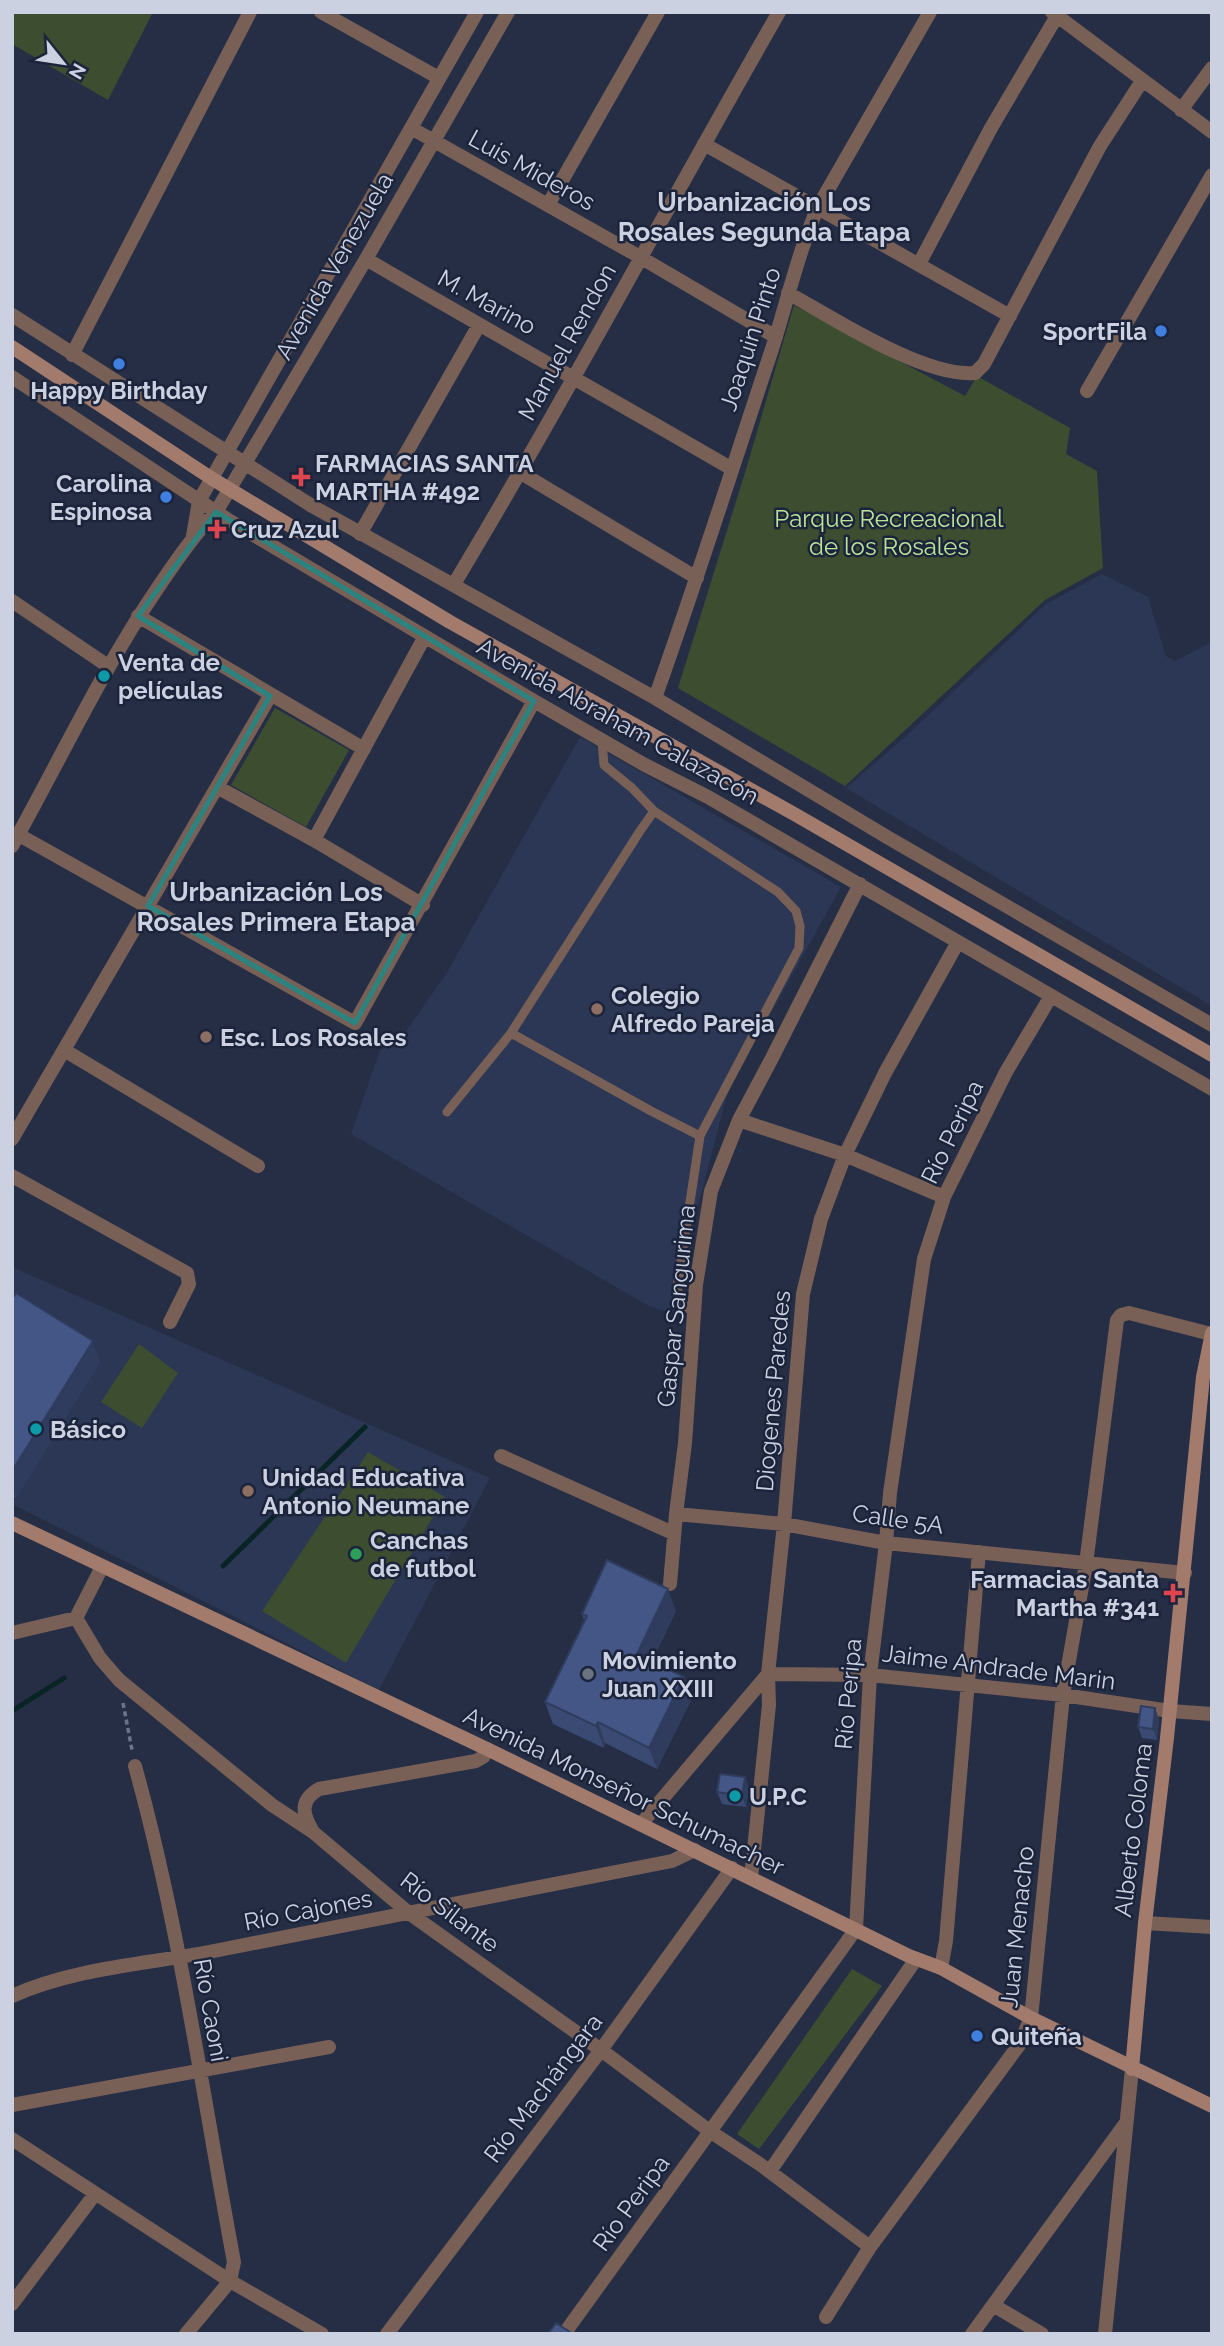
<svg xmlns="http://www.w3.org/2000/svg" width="1224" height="2346" viewBox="0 0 1224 2346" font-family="Raleway,sans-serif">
	<rect width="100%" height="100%" fill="#252e45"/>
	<path fill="#2b3754" d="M1102,574L1148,597L1166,656L1175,661L1212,642V1006L846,788L904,738L1046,604Z
		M580,737L841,887L728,1091L690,1237L679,1316L649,1306L351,1134L380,1050L397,1044L446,974Z
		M12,1267L490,1478L379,1690L12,1504Z"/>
	<path fill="#3d4d2f" d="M12,12H153L108,100L12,44Z
		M794,305L965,396L977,376L1070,428L1066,454L1097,471L1103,568L1045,600L845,786L678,688L747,466Z
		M275,708L349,750L306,827L231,785Z
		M139,1344L178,1373L142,1428L101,1402Z
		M368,1452L445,1497L346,1663L262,1611Z
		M852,1969L882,1986L759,2149L737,2134Z"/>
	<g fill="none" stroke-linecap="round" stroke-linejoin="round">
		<path stroke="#092424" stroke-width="5" d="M223,1566L365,1427
			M12,1711L64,1678"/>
		<path stroke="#6c7488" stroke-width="3.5" stroke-dasharray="5 3.5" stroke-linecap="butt" d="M123,1703L132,1750"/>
		<path stroke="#796057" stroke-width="9" d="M511,1033L651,1111L700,1136L799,948L800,926L796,911L778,892L654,811
			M447,1112L511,1033L640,831L654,811L632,788L604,765L602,741
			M694,1313L682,1303L677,1288L700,1136"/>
		<path stroke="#796057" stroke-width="14" d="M321,12L439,78
			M1052,12L1212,132
			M1181,110L1212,68
			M411,128L633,253L776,337
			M704,144L1010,316
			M548,205L658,12
			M366,259C487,330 610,398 732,469
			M919,264L991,128L1057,16
			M788,293C833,318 925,378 975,373L984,364L1100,146L1142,81
			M12,315L312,506L655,698L887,837L1212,1025
			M72,355L250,12
			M12,377L230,521L534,701L645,765L708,797L1212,1089
			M1087,391L1212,175
			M521,473L697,578
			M360,534L479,325
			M193,536L199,501L477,12
			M454,584C567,396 670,202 779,12
			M12,601L108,666
			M138,616L364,749
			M655,698C696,583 733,466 772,349C787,302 798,253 818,207L930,12
			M217,787L314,840L423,905
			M19,835L355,1023L534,701
			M314,840L424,638
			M12,846C60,760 102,670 157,589C176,561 193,536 216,512L366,259L508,12
			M64,1050L258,1166
			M739,1120L845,1155L944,1197
			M12,1139L270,696
			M12,1176L187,1273L189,1284L170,1322
			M501,1456L673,1533
			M676,1514L685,1443L696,1285L711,1191L739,1120L771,1060L860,884
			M102,1567L76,1618L100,1658L119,1680L272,1805L313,1832L409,1913L601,2050L711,2132L761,2165L870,2247
			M670,1584L676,1514L784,1524L886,1543L1185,1573
			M12,1633L76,1618
			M135,1766C180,1928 203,2097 234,2262L230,2281L186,2334
			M641,1824L768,1674L870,1675L1063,1695L1170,1711L1212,1714
			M312,1830C302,1813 300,1800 319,1789L476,1761L483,1757L487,1749
			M751,1878L769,1705L768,1674L784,1524L803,1294L821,1219L845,1155L885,1073L958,942
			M1145,1923L1212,1927
			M941,1968L946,1941L979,1552
			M12,1996C76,1967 151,1964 219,1950C370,1921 521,1891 672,1861L695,1850
			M12,2105L329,2047
			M12,2139L230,2281L322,2334
			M770,2171L916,1959
			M12,2304L95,2194
			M993,2305L1042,2334
			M826,2317L870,2247L1019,2045L1031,2018L1063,1695L1086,1564L1117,1320L1121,1315L1129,1313L1211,1334
			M387,2334L601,2050L732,1868
			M564,2334L856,1929L870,1675L886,1543L890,1493L924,1259L944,1197L1006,1072L1051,996
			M972,2334L1125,2124
			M1105,2334L1132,2069"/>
		<path stroke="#a37b6d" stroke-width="14" d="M12,347L211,478L450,622L796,815L1212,1055
			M12,1523L487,1749L909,1956L941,1968L1031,2018L1212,2106
			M1132,2069L1145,1923L1167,1738L1203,1377L1212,1333"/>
	</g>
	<path fill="#3a4a72" d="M12,1299L100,1362L16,1498L12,1496Z
		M676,1611L652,1661L684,1677L692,1698L657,1769L605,1743L604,1748L553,1724L545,1702L584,1620L582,1614Z
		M1159,1719L1157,1740L1142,1738L1138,1727Z
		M745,1777L749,1788L746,1807L722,1804L717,1792Z"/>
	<path fill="#2f3c5d" d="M93,1341L100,1362L16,1498L12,1488V1471Z
		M668,1589L676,1611L645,1675L637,1654Z
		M684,1677L692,1698L657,1769L649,1748Z
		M1155,1708L1159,1719L1157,1740L1153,1729Z
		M598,1722L605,1743L604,1748L596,1726Z
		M745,1777L749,1788L746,1807L742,1796Z"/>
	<path fill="#435685" stroke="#2f3c5d" stroke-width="2" d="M16,1293L93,1341L12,1471V1299Z
		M607,1560L668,1589L637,1654L684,1677L649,1748L598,1722L596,1726L545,1702L587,1616L582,1614Z
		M1141,1706L1155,1708L1153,1729L1138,1727Z
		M720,1774L745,1777L742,1796L717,1792Z
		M556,2323L573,2334H548Z"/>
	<path fill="none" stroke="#2b847f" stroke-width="5" stroke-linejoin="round" d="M216,512L534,701L355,1023L148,906L270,696L138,616Z"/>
	<g fill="#3f7fe0" stroke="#1b243b" stroke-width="2.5">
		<circle cx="1161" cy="331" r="7"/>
		<circle cx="119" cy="364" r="7"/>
		<circle cx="166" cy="497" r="7"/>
		<circle cx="977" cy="2036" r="7"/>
	</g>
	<g fill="#e0444e" stroke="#1b243b" stroke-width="2.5">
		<path d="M297.5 466.5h7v7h7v7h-7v7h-7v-7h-7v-7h7z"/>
		<path d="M213.5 518.5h7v7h7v7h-7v7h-7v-7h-7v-7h7z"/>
		<path d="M1169.5 1582.5h7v7h7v7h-7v7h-7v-7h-7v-7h7z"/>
	</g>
	<g fill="#0f9aa8" stroke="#1b243b" stroke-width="2.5">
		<circle cx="104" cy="676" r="7"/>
		<circle cx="36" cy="1429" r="7"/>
		<circle cx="735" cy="1796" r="7"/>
	</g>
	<g fill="#8d6e63" stroke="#1b243b" stroke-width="2.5">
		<circle cx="597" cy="1009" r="7"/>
		<circle cx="206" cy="1037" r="7"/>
		<circle cx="248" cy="1491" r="7"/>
	</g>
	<circle fill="#2e9e5b" stroke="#1b243b" stroke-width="2.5" cx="356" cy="1554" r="7"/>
	<circle fill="#6b7280" stroke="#1b243b" stroke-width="2.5" cx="588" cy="1674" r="7"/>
	<g text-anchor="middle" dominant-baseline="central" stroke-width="5" stroke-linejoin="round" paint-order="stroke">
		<g font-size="24" fill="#cbd1e1" stroke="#1b243b">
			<text transform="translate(532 170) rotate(29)">Luis Mideros</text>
			<text transform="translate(334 266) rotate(-60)">Avenida Venezuela</text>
			<text transform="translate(487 302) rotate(29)">M. Marino</text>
			<text transform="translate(750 339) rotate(-72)">Joaquin Pinto</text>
			<text transform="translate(567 342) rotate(-61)">Manuel Rendon</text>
			<text transform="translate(618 721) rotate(29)">Avenida Abraham Calazacón</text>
			<text transform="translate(952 1132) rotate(-64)">Río Peripa</text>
			<text transform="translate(676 1306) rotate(-84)">Gaspar Sangurima</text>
			<text transform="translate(773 1391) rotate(-85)">Diogenes Paredes</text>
			<text transform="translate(898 1519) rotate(8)">Calle 5A</text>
			<text transform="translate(999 1667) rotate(7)">Jaime Andrade Marin</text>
			<text transform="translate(848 1694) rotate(-85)">Río Peripa</text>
			<text transform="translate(624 1791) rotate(26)">Avenida Monseñor Schumacher</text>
			<text transform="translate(1133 1830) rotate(-83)">Alberto Coloma</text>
			<text transform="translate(308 1910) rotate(-11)">Río Cajones</text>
			<text transform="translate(450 1912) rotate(37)">Río Silante</text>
			<text transform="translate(1017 1927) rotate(-84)">Juan Menacho</text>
			<text transform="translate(211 2010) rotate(80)">Río Caoni</text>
			<text transform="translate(543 2088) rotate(-53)">Río Machángara</text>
			<text transform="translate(631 2203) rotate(-54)">Río Peripa</text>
		</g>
		<g font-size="24" font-weight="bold" fill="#cbd1e1" stroke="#1b243b" text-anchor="start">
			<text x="1147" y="331" text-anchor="end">SportFila</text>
			<text x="119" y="390" text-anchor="middle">Happy Birthday</text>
			<text x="315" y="463">FARMACIAS SANTA<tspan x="315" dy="28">MARTHA #492</tspan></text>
			<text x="152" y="483" text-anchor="end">Carolina<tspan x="152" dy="28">Espinosa</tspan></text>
			<text x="231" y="529">Cruz Azul</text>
			<text x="118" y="662">Venta de<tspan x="118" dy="28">películas</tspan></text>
			<text x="611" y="995">Colegio<tspan x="611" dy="28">Alfredo Pareja</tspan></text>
			<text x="220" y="1037">Esc. Los Rosales</text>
			<text x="50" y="1429">Básico</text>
			<text x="262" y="1477">Unidad Educativa<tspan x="262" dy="28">Antonio Neumane</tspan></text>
			<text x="370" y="1540">Canchas<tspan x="370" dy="28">de futbol</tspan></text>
			<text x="1159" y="1579" text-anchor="end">Farmacias Santa<tspan x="1159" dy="28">Martha #341</tspan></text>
			<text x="602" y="1660">Movimiento<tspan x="602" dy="28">Juan XXIII</tspan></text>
			<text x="749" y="1796">U.P.C</text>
			<text x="991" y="2036">Quiteña</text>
		</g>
		<g font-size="24" fill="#bbe496" stroke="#1b243b">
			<text x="889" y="518">Parque Recreacional<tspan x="889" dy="28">de los Rosales</tspan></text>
		</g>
		<g font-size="26" font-weight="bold" fill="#cbd1e1" stroke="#1b243b">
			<text x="764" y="202">Urbanización Los<tspan x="764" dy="30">Rosales Segunda Etapa</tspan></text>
			<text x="276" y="892">Urbanización Los<tspan x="276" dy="30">Rosales Primera Etapa</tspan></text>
		</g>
	</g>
	<rect width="1224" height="2346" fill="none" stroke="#cbd1e1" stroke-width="28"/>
	<g transform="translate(63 63) rotate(120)" stroke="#1b243b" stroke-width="5" paint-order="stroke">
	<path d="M0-5L12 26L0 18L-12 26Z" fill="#cbd1e1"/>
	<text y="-10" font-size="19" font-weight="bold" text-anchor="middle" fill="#cbd1e1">N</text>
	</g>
</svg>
